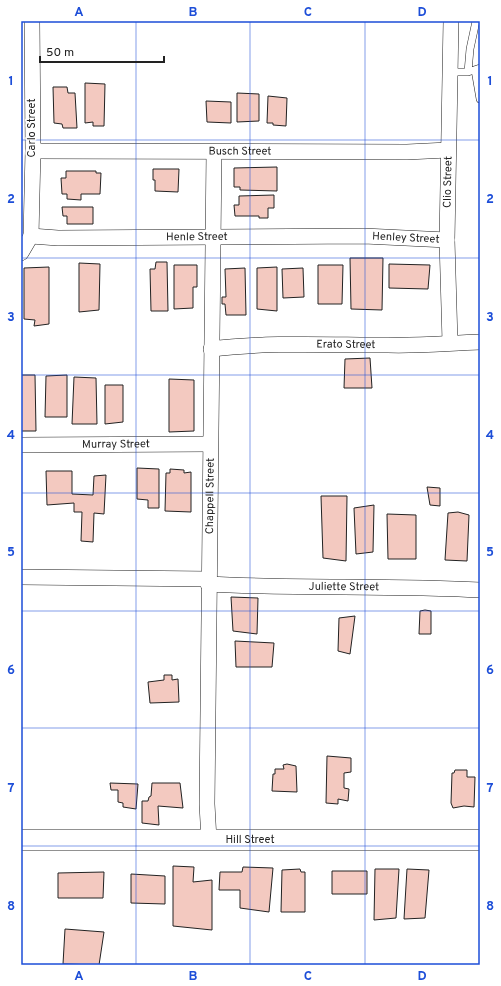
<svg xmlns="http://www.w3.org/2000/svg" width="501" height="986" viewBox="0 0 501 986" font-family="Overpass,sans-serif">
	<rect width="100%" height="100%" fill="#fff"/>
	<path fill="#f3c9c0" stroke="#222" d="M85,83L105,84L104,126H93V122L85,123Z
		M53,87H67L68,93H75L77,128H63L62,124L54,123Z
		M237,93L259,94V121L237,122Z
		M268,96L287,98L286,126L273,125V123H267Z
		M206,101L231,102V123L207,122Z
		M277,167V191L240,190V187H234V168Z
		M153,169H179L178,192L155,191V180H153Z
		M66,171H96V173H101L100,194H81V200L67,199V194H62L61,178H66Z
		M274,195V208H268V218H259V216H235L234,205H239V196Z
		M62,207H93V224H67V216H63Z
		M350,258H383L382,310L351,309Z
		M156,262H167L168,311H151L150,269H155Z
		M79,263L100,264L99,310L79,312Z
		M389,264L430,265L428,289L389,288Z
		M174,265H197V287H193V308L174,309Z
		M318,265H343L342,304H318Z
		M49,267V324L34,326L35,320L24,319V268Z
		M277,267V311L257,309V268Z
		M245,268L246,315H226L225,304H222V297H226L225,269Z
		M303,268L304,297L283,298L282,269Z
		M370,358L372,388H344L345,359Z
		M21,375H35L36,431H21Z
		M67,375V417H45L46,376Z
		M74,377L96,378L97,424H72Z
		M169,379L194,380V431L169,432Z
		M105,385H123V422L105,424Z
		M137,468L159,469V508H148V500L137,499Z
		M170,469L184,470V473L191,472V512L165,511L166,473H170Z
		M46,471H72V494L93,495L94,476L106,475L104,514L94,513L93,542L81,541L82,512H74V503L47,505Z
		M427,487L440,488V506L430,505Z
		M321,496H347L346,561L323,558Z
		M374,505L373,552L356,554L354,508Z
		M458,512L469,515L467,561L445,560L448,513Z
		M387,514L416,515V559H388Z
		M231,597L258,598L257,634L233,631Z
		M425,610L431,611V634H419L420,611Z
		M355,616L350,654L338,651L339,618Z
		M235,641L274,643L272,667H236Z
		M164,675H172V680L178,679L179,702L150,703L148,682L164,680Z
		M327,756L351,758V772L344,773V788L349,789L348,801L338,799V804L326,803Z
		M287,764L296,766L297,792L272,791L273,774H275V769H284L283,765Z
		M455,770H467V777H475L474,807L464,806L453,808L451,803L452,773H454Z
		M110,783L138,784L136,809L123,807V803L118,802V790H111Z
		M152,783H180L183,808L158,806L159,825L142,823V801H148L149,797L151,796Z
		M173,866L194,867L193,882L212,880V930L173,926Z
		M243,867L273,868L269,912L240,908V890H219L220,872H242Z
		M300,869L301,872H305V912H281L282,870Z
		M375,869H399L396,918L374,920Z
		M407,869L429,870L425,918L404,919Z
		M332,871H367V894H332Z
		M104,872L103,898H58V873Z
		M131,874L165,876V904L131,903Z
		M65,929L104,932L99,965L63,964Z"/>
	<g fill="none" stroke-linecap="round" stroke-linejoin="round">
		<defs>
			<path id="lane" d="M475,70L480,99
				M449,72H468L480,68
				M468,72L470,49L476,21"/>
			<g id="street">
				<path id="s1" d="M33,151L407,152L448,150"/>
				<path id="s2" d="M31,236L58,238L364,236L447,240"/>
				<path d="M21,253L31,236L33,151L32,21"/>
				<path id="s3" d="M450,342L447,240L451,21"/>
				<path id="s4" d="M211,349C269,342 329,345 388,345C419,346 449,343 480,342"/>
				<path id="s5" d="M21,445L210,444"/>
				<path d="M21,577L209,579"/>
				<path id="s6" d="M208,584C299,589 390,585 480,590"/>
				<path id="s7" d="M209,840L207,804L214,152"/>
			</g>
			<g id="secondary">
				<path id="s8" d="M21,840H480"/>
			</g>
		</defs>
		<use href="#lane" stroke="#222" stroke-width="8"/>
		<use href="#street" stroke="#222" stroke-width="16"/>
		<use href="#secondary" stroke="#222" stroke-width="22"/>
		<use href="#lane" stroke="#fff" stroke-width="7"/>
		<use href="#street" stroke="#fff" stroke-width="15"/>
		<use href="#secondary" stroke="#fff" stroke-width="21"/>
	</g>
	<path fill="none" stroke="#1d4ed8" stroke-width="1" stroke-opacity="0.55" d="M136,21V965M250,21V965M365,21V965M21,140H480M21,258H480M21,375H480M21,493H480M21,611H480M21,728H480M21,846H480"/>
	<g text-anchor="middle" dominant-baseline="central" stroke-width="3" stroke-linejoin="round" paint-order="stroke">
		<g font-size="11" fill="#222" stroke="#fff">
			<text transform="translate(32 128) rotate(-90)">Carlo Street</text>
			<text stroke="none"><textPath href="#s1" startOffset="207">Busch Street</textPath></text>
			<text stroke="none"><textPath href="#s3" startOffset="160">Clio Street</textPath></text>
			<text stroke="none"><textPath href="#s2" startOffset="166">Henle Street</textPath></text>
			<text stroke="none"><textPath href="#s2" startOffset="375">Henley Street</textPath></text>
			<text stroke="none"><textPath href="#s4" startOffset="135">Erato Street</textPath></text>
			<text stroke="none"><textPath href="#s5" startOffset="95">Murray Street</textPath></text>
			<text stroke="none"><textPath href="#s7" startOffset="344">Chappell Street</textPath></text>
			<text stroke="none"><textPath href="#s6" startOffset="136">Juliette Street</textPath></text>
			<text stroke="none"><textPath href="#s8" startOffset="229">Hill Street</textPath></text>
		</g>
	</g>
	<rect width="501" height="986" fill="none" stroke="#ffffff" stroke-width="44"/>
	<path d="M40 56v6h124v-6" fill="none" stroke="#222222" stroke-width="2"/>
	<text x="46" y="56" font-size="12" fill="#222222" stroke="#ffffff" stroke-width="3" paint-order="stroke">50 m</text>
	<rect x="22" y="22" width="457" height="942" fill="none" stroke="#1d4ed8" stroke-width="1.5"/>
	<g font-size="13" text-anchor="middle" font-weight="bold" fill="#1d4ed8">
		<text x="79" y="16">A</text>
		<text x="193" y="16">B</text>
		<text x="308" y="16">C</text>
		<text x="422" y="16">D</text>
		<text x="11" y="85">1</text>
		<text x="490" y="85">1</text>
		<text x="11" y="203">2</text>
		<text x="490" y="203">2</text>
		<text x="11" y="321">3</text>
		<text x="490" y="321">3</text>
		<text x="11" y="439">4</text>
		<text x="490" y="439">4</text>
		<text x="11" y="556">5</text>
		<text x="490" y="556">5</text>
		<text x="11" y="674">6</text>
		<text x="490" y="674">6</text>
		<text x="11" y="792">7</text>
		<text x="490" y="792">7</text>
		<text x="11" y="910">8</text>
		<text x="490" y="910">8</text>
		<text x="79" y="980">A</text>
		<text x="193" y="980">B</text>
		<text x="308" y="980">C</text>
		<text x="422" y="980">D</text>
	</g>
</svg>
